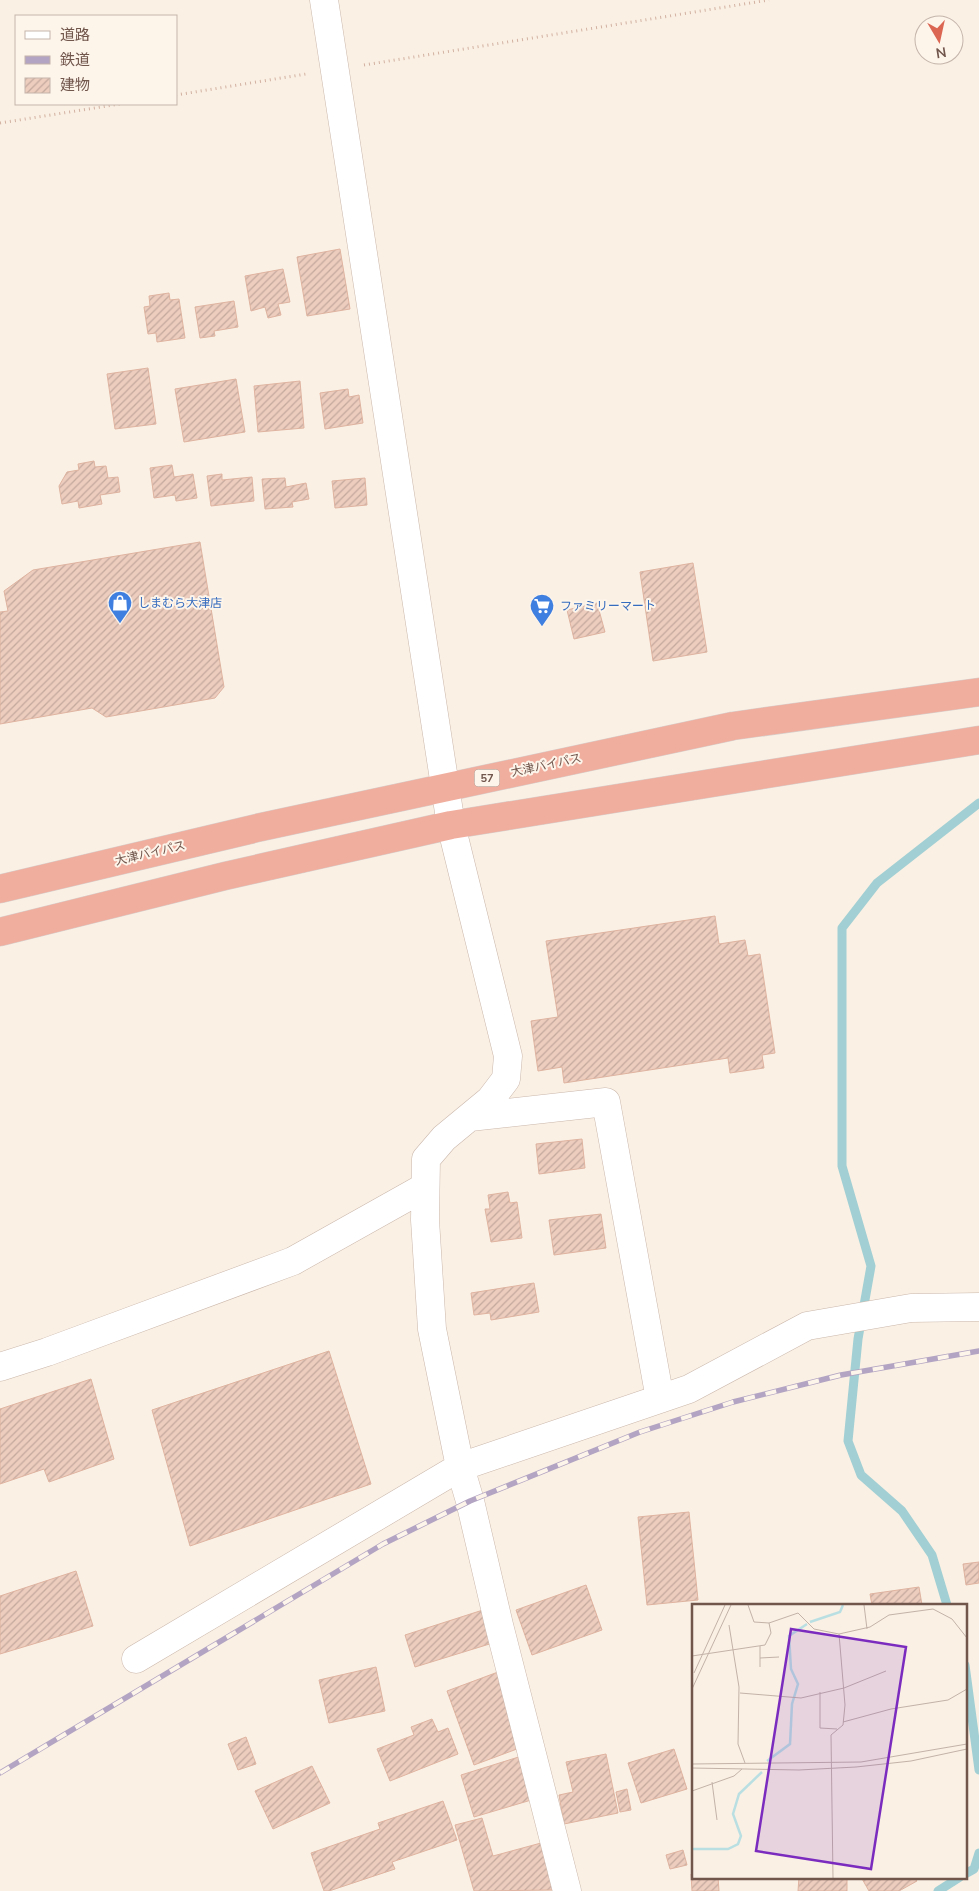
<svg xmlns="http://www.w3.org/2000/svg" width="979" height="1891" viewBox="0 0 979 1891" font-family="'Nunito Sans','Noto Sans JP',sans-serif">
	<defs>
		<pattern id="building-hatch" width="6" height="6" patternUnits="userSpaceOnUse" patternTransform="scale(1.25)"><rect width="6" height="6" fill="#edcdbe"/><path d="M-1 1l2-2M0 6l6-6M5 7l2-2" fill="none" stroke="#c4a99d"/></pattern>
	</defs>
	<rect width="100%" height="100%" fill="#faf0e4"/>
	<g fill="none" stroke-linecap="round" stroke-linejoin="round">
		<path stroke="#a1cfd3" stroke-width="9" d="M947,1605L932,1555L902,1511L861,1475L848,1441L858,1339L871,1266L842,1166V928L877,883L979,803
			M965,1665L979,1770
			M965,1874L974,1869L979,1853
			M938,1891L960,1877"/>
	</g>
	<path fill="url(#building-hatch)" stroke="#dfb3a0" d="M340,249L350,309L307,316L297,257Z
		M283,269L290,302L278,304L281,315L268,318L265,307L251,311L245,276Z
		M169,293L170,300L179,299L185,338L157,342L156,333L148,334L144,307L150,306L149,296Z
		M234,301L238,327L214,331L215,336L200,338L195,307Z
		M148,368L156,424L115,429L107,374Z
		M236,379L245,432L184,442L175,389Z
		M300,381L304,428L258,432L254,386Z
		M348,389L349,397L359,395L363,423L325,429L320,393Z
		M94,461L95,467L106,466L108,478L118,477L120,492L100,495L102,504L79,508L78,501L62,504L59,486L67,472L79,470L78,464Z
		M172,465L174,477L193,474L197,498L176,501L175,495L154,498L150,468Z
		M222,474V480L252,477L254,501L211,506L207,476Z
		M285,478L286,487L306,483L309,499L292,502L293,507L265,509L262,479Z
		M365,478L367,505L335,508L332,481Z
		M200,542L224,687L215,698L106,717L92,708L0,724V612L8,611L4,591L33,570Z
		M693,563L707,652L653,661L640,572Z
		M597,603L605,632L574,639L567,610Z
		M715,916L719,944L745,940L748,956L760,954L775,1053L762,1055L764,1068L730,1073L728,1058L564,1083L562,1067L538,1071L531,1021L558,1017L546,941Z
		M582,1139L585,1168L539,1174L536,1144Z
		M508,1192L510,1203L517,1202L522,1238L491,1242L485,1209H490L488,1195Z
		M601,1214L606,1248L554,1255L549,1220Z
		M534,1283L539,1312L491,1320L490,1313L474,1315L471,1293Z
		M329,1351L371,1484L190,1546L152,1410Z
		M91,1379L114,1459L49,1482L44,1469L0,1484V1409Z
		M689,1512L698,1600L647,1605L638,1517Z
		M979,1562V1583L966,1585L963,1564Z
		M76,1571L93,1626L0,1654V1596Z
		M586,1585L602,1630L532,1655L516,1610Z
		M919,1587L922,1605H872L870,1594Z
		M486,1609L496,1642L415,1667L405,1635Z
		M376,1667L385,1711L329,1723L319,1680Z
		M498,1672L525,1746L474,1765L447,1691Z
		M432,1719L438,1732L448,1728L458,1754L390,1781L377,1749L414,1735L411,1727Z
		M246,1737L256,1764L238,1770L228,1744Z
		M674,1749L687,1789L641,1803L628,1763Z
		M606,1754L618,1813L564,1824L559,1795L573,1792L566,1762Z
		M525,1755L538,1798L474,1817L461,1775Z
		M312,1766L330,1803L273,1829L255,1791Z
		M627,1789L631,1810L620,1812L616,1792Z
		M443,1801L457,1840L392,1862L395,1869L329,1891H324L311,1853L380,1829L378,1823Z
		M482,1818L493,1856L541,1843L555,1890L474,1891L455,1825Z
		M683,1850L687,1865L670,1869L666,1855Z
		M691,1874H693V1877H718L719,1891H692Z
		M799,1877H847V1891H798Z
		M861,1877H914L917,1881L899,1891H869Z"/>
	<g fill="none" stroke-linecap="round" stroke-linejoin="round">
		<defs>
			<path id="street" d="M324,0L451,825L508,1056L506,1079L490,1100L444,1138L426,1159L425,1220L432,1329L460,1467L470,1501L499,1625L567,1891
				M470,1117L606,1102L660,1399
				M0,1367L47,1352L293,1261L425,1187
				M136,1659L460,1467L689,1389L807,1326L911,1308L979,1307"/>
			<path id="highway" d="M0,889L257,828L733,726L979,692
				M0,932L225,876L451,825L979,740"/>
		</defs>
		<use href="#street" stroke="#cbb7ab" stroke-width="29"/>
		<use href="#highway" stroke="#d7d0cd" stroke-width="29"/>
		<path stroke="#d2b1a1" stroke-width="3" stroke-dasharray="1 4" stroke-linecap="butt" d="M364,65L769,0
			M176,95L306,74
			M0,123L120,104"/>
		<use href="#street" stroke="#fff" stroke-width="28"/>
		<use href="#highway" stroke="#f0ae9f" stroke-width="28"/>
		<defs>
			<path id="rail" d="M0,1773L383,1544L470,1501L640,1432L733,1402L841,1375L979,1351"/>
		</defs>
		<use href="#rail" stroke="#b2a4c2" stroke-width="5.5"/>
		<use href="#rail" stroke="#fdf4ea" stroke-width="4" stroke-dasharray="11" stroke-linecap="butt"/>
	</g>
	<defs>
		<symbol id="shop-pin" viewBox="-11 -11 22 30"><path d="M0 17L-7.5 6A9.5 9.5 0 1 1 7.5 6Z" fill="#3f7fe0" stroke="#fdf4ea"/><path d="M-5-2.5h2.3a2.7 3.5 0 0 1 5.4 0H5L5.5 6h-11ZM-1.5-2.5h3a1.5 2.3 0 0 0-3 0Z" fill="#fff"/></symbol>
		<symbol id="supermarket-pin" viewBox="-11 -11 22 30"><path d="M0 17L-7.5 6A9.5 9.5 0 1 1 7.5 6Z" fill="#3f7fe0" stroke="#fdf4ea"/><path d="M-6-5.5h2.5l.6 2H6L4.5 2H-2.5L-4.4-4H-6ZM-1.5 3.2a1.3 1.3 0 1 0 .1 0ZM3 3.2a1.3 1.3 0 1 0 .1 0Z" fill="#fff"/></symbol>
	</defs>
	<g fill-rule="evenodd">
		<use href="#shop-pin" x="106" y="589" width="28" height="38"/>
		<use href="#supermarket-pin" x="528" y="592" width="28" height="38"/>
	</g>
	<g text-anchor="middle" dominant-baseline="central" stroke-width="4" stroke-linejoin="round" paint-order="stroke">
		<rect fill="#fdf4ea" stroke="#9b857b" stroke-width="1" x="474.5" y="769.5" width="25" height="17" rx="4"/>
		<g font-size="11" font-weight="bold" fill="#71564c">
			<text x="487" y="778">57</text>
		</g>
		<g font-size="12" fill="#366cbe" stroke="#fdf4ea" text-anchor="start">
			<text x="138" y="603">しまむら大津店</text>
			<text x="560" y="606">ファミリーマート</text>
		</g>
		<g font-size="12" fill="#71564c" stroke="#fdf4ea">
			<text transform="translate(546 765) rotate(-12)">大津バイパス</text>
			<text transform="translate(150 853) rotate(-13)">大津バイパス</text>
		</g>
	</g>
	<g transform="translate(692 1604)">
		<rect width="275" height="275" fill="#faf0e4"/>
		<path fill="none" stroke="#badfe2" stroke-width="2.5" d="M118,18L148,8L151,1M75,157L98,140L100,100L106,80L99,65L97,32L115,20M0,245H36L46,240L49,232L41,210L47,190L70,168"/>
		<path fill="none" stroke="#c3b2a7" stroke-width="1" d="M56,1L62,18L77,19L106,9L122,25L147,30L178,23L197,11L241,5L260,15L275,34M172,1L175,25M37,21L47,83L46,140L53,159M68,42V63M0,52L73,41L79,29L77,19M68,54L87,53M2,69L33,1M0,85L39,1M128,88V124L145,125M48,89L109,94L152,84L194,67M151,118L199,105L256,96L275,85M0,160L169,158L275,140M0,164L107,166L164,163L219,157L275,145M20,178L25,216M0,187L42,172L50,165M141,274L139,131L151,121L153,101L147,30"/>
		<path fill="#7b2cbf" fill-opacity="0.15" stroke="#7b2cbf" stroke-width="2.5" d="M99,25L214,43L179,265L64,247Z"/>
		<rect width="275" height="275" fill="none" stroke="#71564c" stroke-width="2.5"/>
	</g>
	<rect x="15" y="15" width="162" height="90" fill="#fdf4ea" stroke="#c5b5ab"/>
	<rect x="25" y="31" width="25" height="8" fill="#ffffff" stroke="#c5b5ab"/>
	<text x="60" y="40" font-size="15" fill="#71564c">道路</text>
	<rect x="25" y="56" width="25" height="8" fill="#b2a4c2" stroke="#c5b5ab"/>
	<text x="60" y="65" font-size="15" fill="#71564c">鉄道</text>
	<rect x="25" y="78" width="25" height="15" fill="url(#building-hatch)" stroke="#c5b5ab"/>
	<text x="60" y="90" font-size="15" fill="#71564c">建物</text>
	<g transform="translate(939 40) rotate(171)"><circle r="24" fill="#fdf4ea" stroke="#c5b5ab"/>
	<path d="M0-4L9 19L0 12L-9 19Z" fill="#db6652"/>
	<text y="-8" font-size="14" font-weight="bold" text-anchor="middle" fill="#71564c">N</text>
	</g>
</svg>
